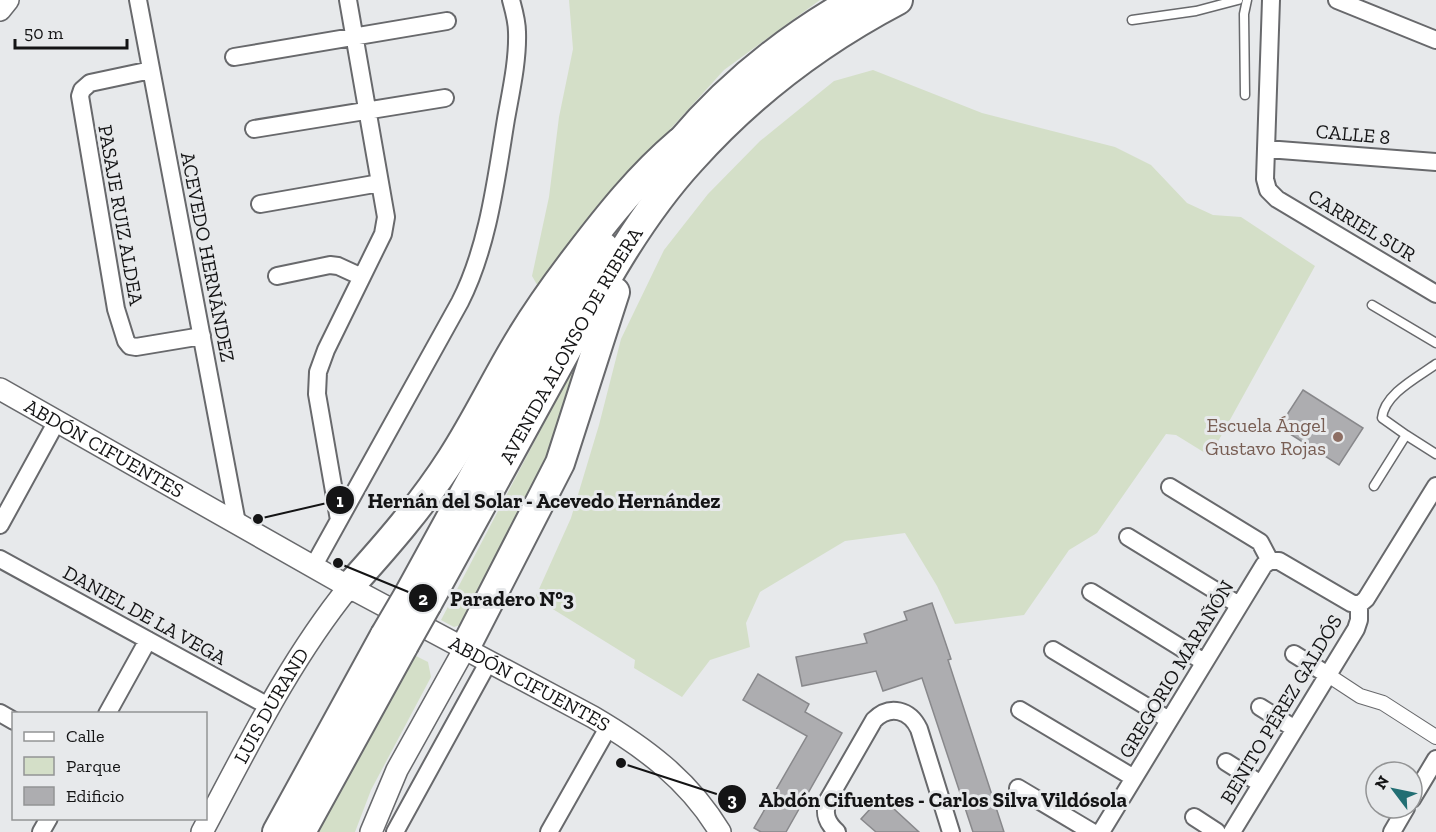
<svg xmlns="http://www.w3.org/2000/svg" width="1436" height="832" viewBox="0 0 1436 832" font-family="'Zilla Slab',serif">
	<rect width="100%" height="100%" fill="#e7e9eb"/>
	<path fill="#d4dfc8" d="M569,0H820L724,70L605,201L539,288L532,276L549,197L559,117L573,49Z
		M873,70L982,113L1115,147L1151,165L1187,203L1213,215L1241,217L1315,266L1210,456L1176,435L1166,434L1097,533L1069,550L1024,615L955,624L937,586L905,533L845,541L760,592L746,623L750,647L710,660L682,697L634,668L635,660L535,598L571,518L599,425L621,339L664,250L708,194L760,141L834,81Z
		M587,341L563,438L467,623L454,627L441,620Z
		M412,654L428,662L431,677L371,790L355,832H316Z"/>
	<path fill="#adadb0" stroke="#88888b" stroke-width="1.5" d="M1303,390L1363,428L1339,465L1279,427Z
		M932,603L951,659L948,660L1004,832H973L922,678L883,691L876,671L802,686L796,657L867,643L864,634L907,620L904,612Z
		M758,674L809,704L805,712L842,733L786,832H761L754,828L807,736L743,700Z
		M881,797L919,832H876L861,819Z"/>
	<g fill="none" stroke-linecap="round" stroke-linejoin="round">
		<defs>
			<path id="service" d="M1132,20L1196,11L1238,0
				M1245,95L1244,14L1247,0
				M1372,305L1436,343
				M1406,435L1382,418C1384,394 1418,377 1436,364
				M1374,486L1406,435L1436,454"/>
			<path id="pedestrian" d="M1328,675L1360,696L1383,703L1436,737"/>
			<path id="minor" d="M138,0L237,523
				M1271,0L1265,179L1268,190L1277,199L1436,294
				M1337,0L1436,40
				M234,57L447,21
				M151,70L90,83L82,90L80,96L116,309L126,341L130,346L136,347L202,336
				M254,129L445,98
				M1266,149L1436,162
				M260,204L380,183
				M277,276L330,265L338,266L362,277
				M1170,487L1260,542L1270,561
				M339,520L317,394L318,372L326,350L383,234L386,217L348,0
				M0,525L57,421
				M1128,537L1239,605
				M0,559L270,707
				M1270,561H1279L1351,603L1359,605
				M313,567L460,302C488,247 496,180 506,119C511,91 518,60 517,32C517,21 514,11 511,0
				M1091,592L1204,662
				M1359,605L1366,599L1436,486
				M1053,650L1169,720
				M1294,654L1328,675
				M1260,707L1295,729
				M1020,710L1134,778
				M0,713L14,721
				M107,714L148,640
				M1226,762L1261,784
				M1018,788L1092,832
				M1412,799L1436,759
				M1194,817L1217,832
				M41,832L49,818
				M395,832L489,661
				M549,832L609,726
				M837,832C827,823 823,814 828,800L874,720C890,704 910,710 919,729L951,832
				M1101,832L1264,565L1270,561
				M1232,832L1356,629L1359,620V605
				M1392,832L1406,808"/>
			<g id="tertiary">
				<path d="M0,10L8,0"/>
				<path id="s1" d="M0,389L349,587L593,717C644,747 689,780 720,832"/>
				<path id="s2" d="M202,832C247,748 289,661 349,587"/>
				<path d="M371,832L397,770L465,648"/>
			</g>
			<g id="trunk">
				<path d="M679,144C728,86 789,37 855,0"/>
				<path d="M349,587C386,546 422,505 452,458C474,424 492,387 513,351C532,318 554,287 577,257C609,215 640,176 680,142"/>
				<path d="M409,594L549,339L604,247"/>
				<path id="s3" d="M427,604C470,526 513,447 556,369C596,297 635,221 691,160C750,94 820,41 898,0"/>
				<path d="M465,648L560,463L615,292"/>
				<path d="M277,832L385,635"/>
				<path d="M301,832L404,645"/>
			</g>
		</defs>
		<use href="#service" stroke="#68696c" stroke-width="11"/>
		<use href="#pedestrian" stroke="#68696c" stroke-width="16"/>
		<use href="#minor" stroke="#68696c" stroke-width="20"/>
		<use href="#tertiary" stroke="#68696c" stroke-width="24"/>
		<use href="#trunk" stroke="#68696c" stroke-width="32"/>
		<use href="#service" stroke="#fff" stroke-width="8"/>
		<use href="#pedestrian" stroke="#fff" stroke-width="14"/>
		<use href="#minor" stroke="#fff" stroke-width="16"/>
		<use href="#tertiary" stroke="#fff" stroke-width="21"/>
		<use href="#trunk" stroke="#fff" stroke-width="28"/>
		<defs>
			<path id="trunk-bridge" d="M385,635L409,594
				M404,645L427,604"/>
		</defs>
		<use href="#trunk-bridge" stroke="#68696c" stroke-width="32" stroke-linecap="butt"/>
		<use href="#trunk-bridge" stroke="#fff" stroke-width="28"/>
	</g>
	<circle fill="#8d6e63" stroke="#e7e9eb" stroke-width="2" cx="1338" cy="437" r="6"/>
	<g text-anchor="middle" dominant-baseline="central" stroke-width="6" stroke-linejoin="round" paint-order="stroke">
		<g font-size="20" fill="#141415" stroke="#e7e9eb">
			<text transform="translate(1353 134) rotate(5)">CALLE 8</text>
			<text transform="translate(121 215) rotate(80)">PASAJE RUIZ ALDEA</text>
			<text transform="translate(1362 225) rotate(31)">CARRIEL SUR</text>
			<text transform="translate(208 257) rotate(79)">ACEVEDO HERNÁNDEZ</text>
			<text stroke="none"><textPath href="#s3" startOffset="296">AVENIDA ALONSO DE RIBERA</textPath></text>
			<text stroke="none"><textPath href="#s1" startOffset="120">ABDÓN CIFUENTES</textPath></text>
			<text transform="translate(145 615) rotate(29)">DANIEL DE LA VEGA</text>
			<text transform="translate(1176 669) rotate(-59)">GREGORIO MARAÑÓN</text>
			<text stroke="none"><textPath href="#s1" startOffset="606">ABDÓN CIFUENTES</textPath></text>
			<text stroke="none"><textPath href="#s2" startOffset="144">LUIS DURAND</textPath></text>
			<text transform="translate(1281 709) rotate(-59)">BENITO PÉREZ GALDÓS</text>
		</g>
		<g font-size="20" fill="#785e54" stroke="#e7e9eb" text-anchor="end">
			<text x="1326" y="425">Escuela Ángel<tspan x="1326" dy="23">Gustavo Rojas</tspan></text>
		</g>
	</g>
	<path fill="none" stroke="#141415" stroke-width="2" d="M258 519L340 500M338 563L423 598M621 763L732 799"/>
	<g fill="#141415" stroke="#e7e9eb" stroke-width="2">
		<circle cx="258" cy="519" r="6"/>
		<circle cx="338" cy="563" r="6"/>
		<circle cx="621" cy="763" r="6"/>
		<circle cx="340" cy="500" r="15"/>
		<circle cx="423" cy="598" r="15"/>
		<circle cx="732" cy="799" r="15"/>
	</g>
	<g font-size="18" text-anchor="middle" font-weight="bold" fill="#fff">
		<text x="340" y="507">1</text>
		<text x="423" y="605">2</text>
		<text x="732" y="806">3</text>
	</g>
	<g font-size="21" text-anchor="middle" font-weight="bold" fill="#141415" stroke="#e7e9eb" stroke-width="6" stroke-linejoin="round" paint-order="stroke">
		<text x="544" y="508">Hernán del Solar - Acevedo Hernández</text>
		<text x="512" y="606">Paradero N°3</text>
		<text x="943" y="807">Abdón Cifuentes - Carlos Silva Vildósola</text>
	</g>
	<rect x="12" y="712" width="195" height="108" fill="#e7e9eb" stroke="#939495" stroke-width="1.5"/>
	<rect x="24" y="732" width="30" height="9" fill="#ffffff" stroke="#939495" stroke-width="1.5"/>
	<text x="66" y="742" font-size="18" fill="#141415">Calle</text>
	<rect x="24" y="757" width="30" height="18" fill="#d4dfc8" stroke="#939495" stroke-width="1.5"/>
	<text x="66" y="772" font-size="18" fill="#141415">Parque</text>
	<rect x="24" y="787" width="30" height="18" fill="#adadb0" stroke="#939495" stroke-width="1.5"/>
	<text x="66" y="802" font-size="18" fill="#141415">Edificio</text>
	<g transform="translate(1394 790) rotate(302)"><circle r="28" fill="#e7e9eb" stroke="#939495" stroke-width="1.5"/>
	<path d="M0-4.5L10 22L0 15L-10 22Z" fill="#226e73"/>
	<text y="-9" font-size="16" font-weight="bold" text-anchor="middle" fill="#141415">N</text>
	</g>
	<path d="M15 39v9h112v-9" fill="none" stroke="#141415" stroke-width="3"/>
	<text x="24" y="39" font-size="18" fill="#141415" stroke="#e7e9eb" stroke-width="4.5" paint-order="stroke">50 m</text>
</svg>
